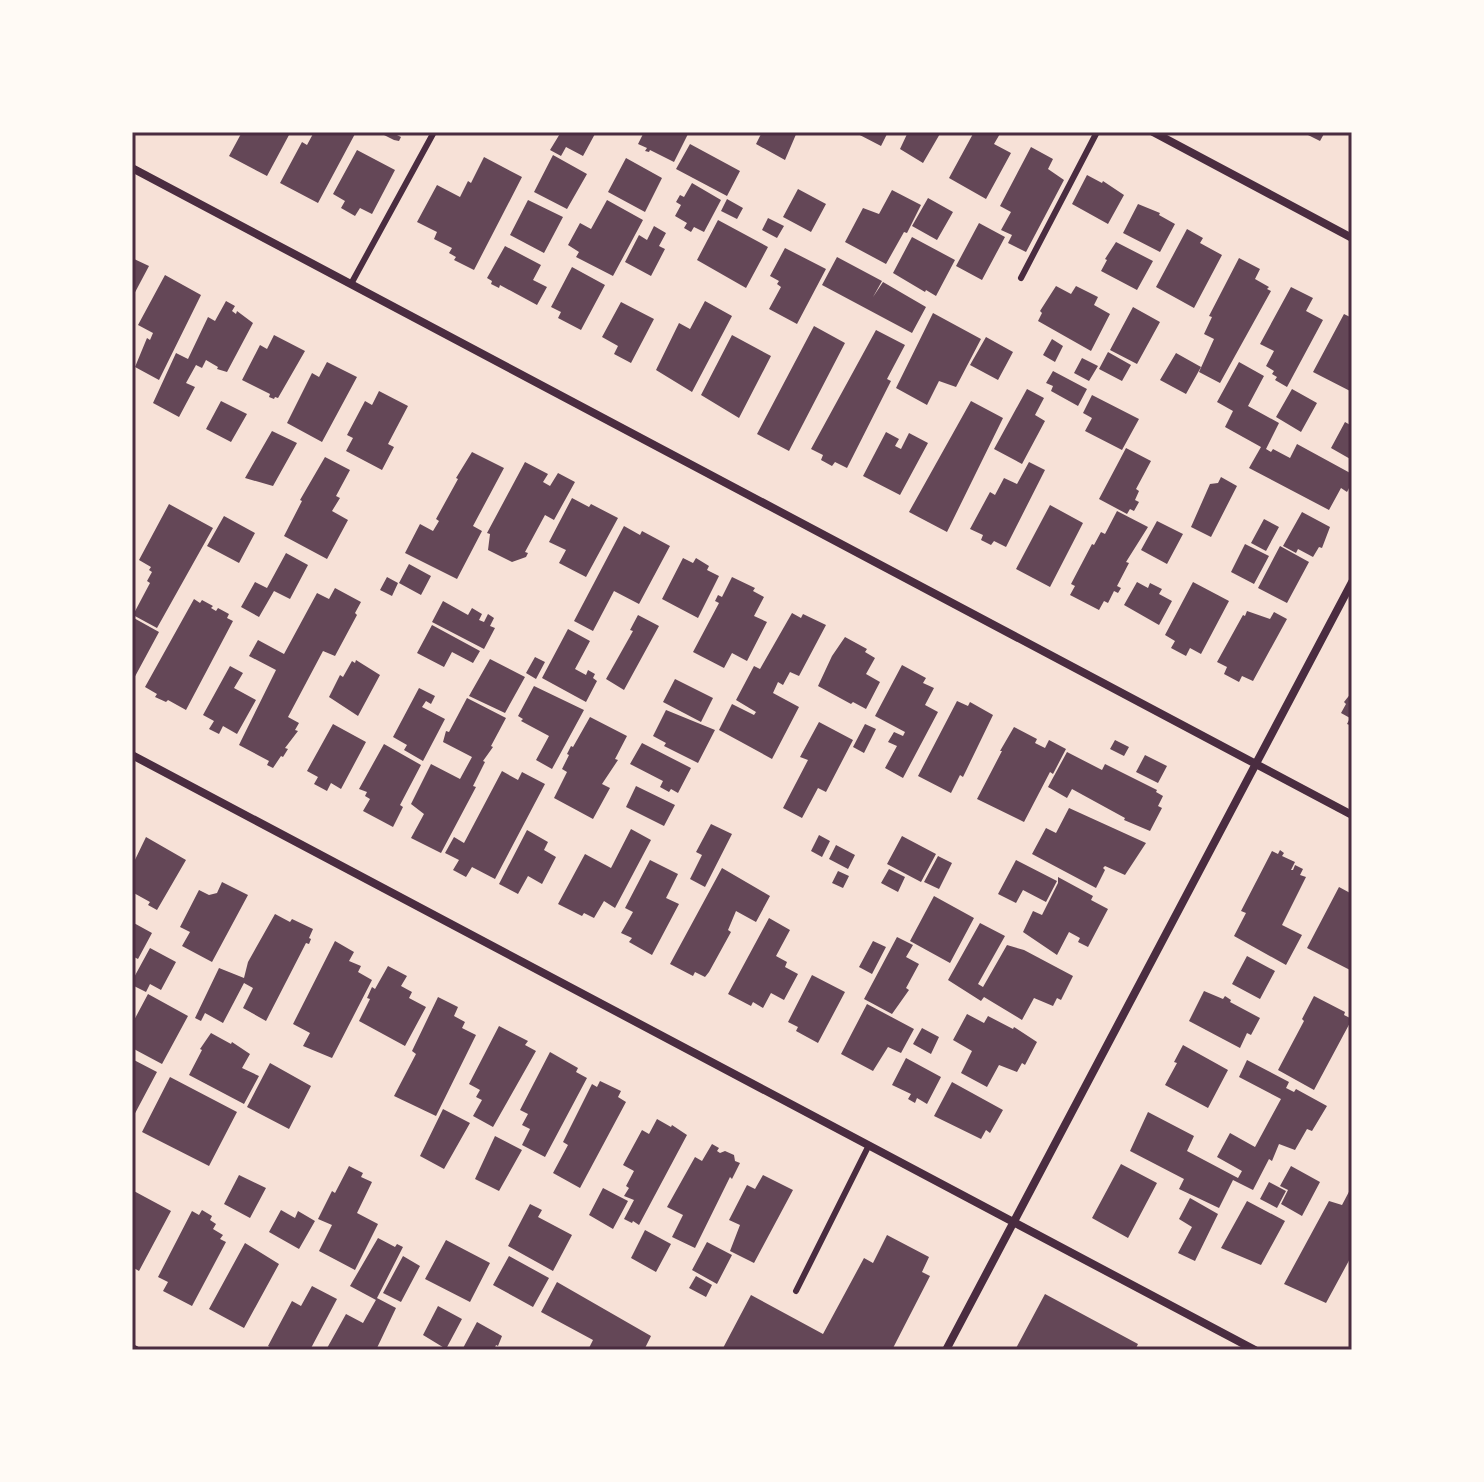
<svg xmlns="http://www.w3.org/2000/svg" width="1484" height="1482" viewBox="0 0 1484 1482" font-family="'Roboto Serif',serif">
	<rect width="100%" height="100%" fill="#f7e1d7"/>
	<path fill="#644757" d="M242,132H284L289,135L267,176L229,156Z
		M314,132H356L318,203L280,183L302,142L307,145Z
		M378,132H398L397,135L401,137L399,141L394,140Z
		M561,132H596L583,156L566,147L561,156L550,150Z
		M644,132H689L674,162L650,150L649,152L645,151L647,148L638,144Z
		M762,132H797L785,160L756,144Z
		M854,132H888L881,146Z
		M908,132H941L923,163L900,149Z
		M974,132H1001L994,144L1011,153L986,199L949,178Z
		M1302,132H1325L1320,141Z
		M690,144L740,171L727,196L676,169Z
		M1031,147L1053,159L1048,169L1064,180L1026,252L1008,243L1012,235L1001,230L1011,212L1000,206Z
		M357,150L395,170L372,214L360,208L355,216L341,208L345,201L333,194Z
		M553,155L587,174L567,209L534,192Z
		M484,157L522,177L474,270L454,260L456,257L449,253L452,248L434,239L437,232L417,222L437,185L460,197L468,181L471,183Z
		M626,158L662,178L645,212L608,192Z
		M1087,175L1102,183L1103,181L1124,195L1108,224L1072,204Z
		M692,183L721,200L704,232L694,227L691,232L684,228L687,223L675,216L681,205L676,202L680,195L684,197Z
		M798,189L826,204L811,232L783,217Z
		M892,190L921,205L907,233L904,232L886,264L845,242L863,208L879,214Z
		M928,198L953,212L937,240L912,226Z
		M727,199L743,208L737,219L721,211Z
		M528,200L563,217L544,253L510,235Z
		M607,200L643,220L613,276L576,257L579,252L568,245L580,223L591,229Z
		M1138,204L1160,213L1159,215L1175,224L1160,252L1123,233Z
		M768,218L784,226L777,238L762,230Z
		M718,220L768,247L746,288L697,260Z
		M979,223L1005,237L982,280L956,266Z
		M654,226L666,233L659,246L665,249L651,276L625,262L639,235L647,240Z
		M1187,229L1203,238L1200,243L1222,255L1194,308L1156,287Z
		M912,237L955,260L936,296L926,290L925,292L893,273Z
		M1116,242L1153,261L1137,290L1101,271L1107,260L1105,259Z
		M505,246L541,265L533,280L547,287L537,305L500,285L499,288L491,284L492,281L487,278Z
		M785,248L826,269L797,324L769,309L781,287L777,284L779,281L770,276Z
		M837,257L882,281L873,297L883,282L926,307L912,333L822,285Z
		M132,258L149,266L132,298Z
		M1239,258L1260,269L1255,279L1269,287L1267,289L1271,291L1220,383L1199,372L1214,339L1204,334L1212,317L1209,316Z
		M572,267L605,285L581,330L558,318L561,312L551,307Z
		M165,275L201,295L159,380L135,367L147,338L150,340L153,333L138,325Z
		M1056,286L1071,294L1076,286L1098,297L1094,305L1110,314L1091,351L1038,321L1042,313L1040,311Z
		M1291,287L1313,298L1306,311L1323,320L1287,387L1275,380L1277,377L1272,374L1274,371L1266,366L1274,351L1260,344Z
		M226,301L235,306L232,311L236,314L237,311L253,323L227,372L217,369L218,367L206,360L202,368L196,365L186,383L195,387L179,417L153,403L176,353L188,359L208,317L215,321Z
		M705,301L732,316L692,392L656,370L679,323L690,329Z
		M621,302L654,319L631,363L614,354L618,346L602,337Z
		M1133,307L1160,322L1137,364L1110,350Z
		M933,313L981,339L956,387L939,381L927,405L896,388Z
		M1344,314L1352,318V392L1313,372Z
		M814,326L845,343L789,451L757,434Z
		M876,330L905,345L887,379L891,381L847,468L835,462L832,466L821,460L823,455L811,449Z
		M274,335L305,351L278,398L275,397L274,399L269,397L270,394L242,380L260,345L267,349Z
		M732,335L771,356L739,418L701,395Z
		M986,337L1013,352L998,380L970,365Z
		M1052,339L1063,346L1055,362L1043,355Z
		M1108,352L1131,365L1122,381L1099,369Z
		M1176,353L1201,367L1186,394L1160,380Z
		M1082,358L1098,366L1089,381L1074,373Z
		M327,362L357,377L322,442L287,423L312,373L319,377Z
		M1239,362L1264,376L1248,406L1279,423L1266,449L1271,452L1273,449L1290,458L1297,444L1352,474V482L1347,492L1341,488L1329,510L1249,468L1261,447L1225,427L1233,411L1217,402Z
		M1053,371L1087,389L1078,406L1051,391L1053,386L1046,383Z
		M1027,389L1044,398L1035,415L1045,421L1022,464L994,449Z
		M1292,389L1317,403L1301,432L1276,417Z
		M379,391L408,406L388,444L394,447L382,470L346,451L353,438L347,435L365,401L372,405Z
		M1092,395L1139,419L1122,450L1085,431L1092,418L1083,413Z
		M221,401L247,414L231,442L206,429Z
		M971,401L1003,418L947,532L909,512Z
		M1345,422L1352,426V460L1331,448Z
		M272,431L297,443L273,486L245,478Z
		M886,432L899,439L895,446L901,449L909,433L928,443L900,495L863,476Z
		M1126,448L1151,461L1136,489L1139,491L1135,500L1139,502L1134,511L1130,509L1127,514L1099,499Z
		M472,452L504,468L473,526L482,531L457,579L405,553L420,524L433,531L439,521L436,519L458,479L456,478Z
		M325,457L350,470L336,496L340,498L332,511L348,520L327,559L284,536L302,501L300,500Z
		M525,462L548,474L543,482L550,486L558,473L575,482L554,520L545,515L525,552L528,553L526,557L512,562L488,550L490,534L487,533Z
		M1029,462L1045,470L1006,547L994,541L991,545L981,540L983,535L970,529L990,492L995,495L1004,478L1017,484Z
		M1221,477L1237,486L1211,537L1191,527L1210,484L1218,483Z
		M572,498L589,507L591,504L618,518L586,577L559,563L566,550L549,542Z
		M169,504L213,528L157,628L133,615L150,583L147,581L152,572L149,570L151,567L139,560Z
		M1050,505L1083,523L1050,587L1016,569Z
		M1117,511L1148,527L1126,562L1129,563L1117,586L1121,588L1118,593L1114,591L1108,603L1104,601L1099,610L1070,595L1075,586L1071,584L1092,544L1094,545L1101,532L1105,534Z
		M1302,512L1330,527L1322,548L1319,547L1313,557L1298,549L1296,553L1283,546Z
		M224,516L255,533L239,563L207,546Z
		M1264,519L1279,527L1266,551L1251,543Z
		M1157,521L1183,534L1167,564L1141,550Z
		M624,526L640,535L642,531L670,546L639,604L614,591L593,631L574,621Z
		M1245,544L1269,556L1254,584L1231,572Z
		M1280,546L1309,562L1287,603L1258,588Z
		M286,553L308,565L290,599L274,591L259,617L241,607L255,582L267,588Z
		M683,558L693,563L696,558L709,566L707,570L719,576L698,618L662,599Z
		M409,564L431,576L421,595L399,583Z
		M387,577L398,583L392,596L380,590Z
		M732,577L755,588L753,591L764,597L754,616L767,622L747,661L732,653L724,668L693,652L719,603L715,601L718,595L722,597Z
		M1137,582L1148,588L1150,583L1162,589L1159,594L1172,601L1159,625L1124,605Z
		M1193,582L1229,601L1201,654L1190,648L1186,656L1171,648L1175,641L1165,635Z
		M335,588L361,602L355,613L357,615L335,656L323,651L288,717L299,723L295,730L298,731L285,748L288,749L283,757L281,756L273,768L267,765L269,761L239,745L276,670L249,656L258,640L284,654L317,593L329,599Z
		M194,599L200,603L202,600L213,606L211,608L216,611L218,608L229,614L227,618L233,621L186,710L168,700L166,702L155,697L157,694L145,687Z
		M443,601L468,615L472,608L482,614L479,620L484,622L488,614L494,618L490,626L495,628L484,649L432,622Z
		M1247,611L1270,619L1274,612L1287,619L1253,681L1242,676L1239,682L1224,674L1227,667L1217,662L1243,615L1245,616Z
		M792,613L801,618L803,614L826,625L799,676L790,672L783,685L778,682L773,693L799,707L772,759L719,730L732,704L754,715L756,712L761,715L736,700L754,666L760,669Z
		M638,615L659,626L624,690L606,679L633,631L630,630Z
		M132,617L159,632L132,682Z
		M432,625L480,651L473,663L452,652L444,667L417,653Z
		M568,629L590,641L575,669L586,675L588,670L595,674L593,678L597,681L586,702L542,678Z
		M845,637L867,649L865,652L875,658L866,674L880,682L866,709L853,702L851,704L818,686L832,656Z
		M535,657L545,662L536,679L526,673Z
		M490,659L525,677L505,713L469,696Z
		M356,660L380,675L358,716L329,697L340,675L343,677L352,661L355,663Z
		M902,665L926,678L923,683L934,688L925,705L938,712L903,778L885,768L897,746L888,742L894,732L903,736L905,732L875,716Z
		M230,666L243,673L234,688L256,700L237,734L223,726L219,734L209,729L214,721L203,715Z
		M675,679L713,698L701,722L663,702Z
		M534,686L584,710L552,769L536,760L549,736L521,721L523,719L518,716Z
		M419,688L435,696L431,704L426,701L422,707L445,719L423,761L404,750L407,745L393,737Z
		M1352,692V726L1347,724L1350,718L1341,713L1346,704L1344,702Z
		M467,698L506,718L491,746L493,747L483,761L485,762L473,786L476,787L441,853L411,838L424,814L411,804L431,764L460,779L472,757L443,742L446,731L449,732Z
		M957,701L968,706L970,702L993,715L963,777L960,775L951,793L918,776Z
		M666,710L715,730L698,763L664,746L666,743L653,736Z
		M590,717L627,736L615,759L618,760L602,784L610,788L593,819L554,798L567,772L562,769L569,755L567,754L571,746L573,747Z
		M819,722L853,740L826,792L818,788L802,818L783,808L808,760L800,757Z
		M333,724L366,742L341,789L331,783L327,791L314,784L318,777L307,771Z
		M865,724L876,729L864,753L853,747Z
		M1014,727L1037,739L1035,743L1045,748L1049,740L1066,749L1053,774L1050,772L1024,822L977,799L1002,751H1000Z
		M1115,740L1129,747L1124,756L1110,749Z
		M642,743L691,768L678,793L671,789L669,792L660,787L663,781L630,764Z
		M384,744L421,765L400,805L403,807L393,827L363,811L370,799L365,796L367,792L359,789Z
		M1067,752L1102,770L1105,764L1157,790L1156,792L1163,796L1158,806L1162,808L1150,831L1124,820L1125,818L1072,789L1067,798L1048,787Z
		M1145,755L1167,766L1158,783L1136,772Z
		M502,771L518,780L522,772L545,784L495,879L472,867L466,877L453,870L459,860L445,853L454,837L464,843Z
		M636,786L675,805L664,826L626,807Z
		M1069,808L1146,843L1125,875L1105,866L1103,868L1105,870L1096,888L1032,854L1046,828L1056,833Z
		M711,824L732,834L705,887L690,879L702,855L696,852Z
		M631,829L651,840L615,908L604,901L594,918L584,913L582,916L558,904L585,854L611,868Z
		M527,830L548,842L544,850L556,857L542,884L528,876L518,894L499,884Z
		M819,835L830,841L822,857L811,851Z
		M902,836L936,854L921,882L887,864Z
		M146,837L186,860L157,910L148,905L150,902L132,892V866Z
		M836,845L855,855L848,869L829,859Z
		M1280,850L1284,853L1282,856L1295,862L1291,870H1293L1295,865L1303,869L1300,875L1306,877L1282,925L1302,935L1286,965L1234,936L1246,913L1241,911L1272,851L1278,854Z
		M938,856L952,863L939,889L924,882Z
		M650,860L678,874L666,898L679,904L652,955L629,942L632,938L621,933L633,912L625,908Z
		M1016,860L1057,881L1046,902L1023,890L1016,903L998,894Z
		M722,868L770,896L756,922L736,911L728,930L731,932L709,972L705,977L695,972L693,976L670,964Z
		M889,869L905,877L898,892L881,883Z
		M838,871L849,876L843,888L832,883Z
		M1058,877L1093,896L1091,900L1108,909L1088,947L1078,942L1080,938L1069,932L1057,955L1023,932L1033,911L1042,915L1058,883Z
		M222,882L248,895L212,962L182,946L190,932L180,927L199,890L209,895L217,893Z
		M1339,887L1352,894V965L1350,970L1307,948Z
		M934,896L974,918L950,963L910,941Z
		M275,914L290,922L292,919L313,929L309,938L311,939L309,944L306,943L266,1021L243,1008L253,988L244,983L223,1023L205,1013L201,1021L195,1018L219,968L244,978L248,962Z
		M769,918L790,930L776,956L787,962L785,967L798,974L784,1000L771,993L763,1008L753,1002L751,1006L728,994Z
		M132,922L152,933L138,959L132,956Z
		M980,923L1005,936L978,984L983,987L1007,945L1024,950L1073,976L1061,1000L1057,998L1053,1006L1034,998L1022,1020L984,997L981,1001L948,980Z
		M897,937L913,945L906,957L919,964L906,988L909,990L892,1014L864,999Z
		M335,941L354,952L349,961L361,966L358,972L372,980L332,1058L303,1046L310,1033L293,1024Z
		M873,941L886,947L872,974L859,967Z
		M150,948L176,962L161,990L150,984L146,992L132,985V981Z
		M1247,956L1275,971L1260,999L1232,984Z
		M388,966L407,976L401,986L412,992L409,998L426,1007L405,1046L359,1021L370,999L367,998L372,987L375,989Z
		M812,975L845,992L818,1043L796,1031L798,1027L788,1022Z
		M1204,991L1223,999L1225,996L1231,1000L1230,1002L1260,1018L1251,1035L1247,1033L1240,1048L1189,1021Z
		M148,994L188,1016L162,1064L132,1048V1024Z
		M1314,996L1345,1012L1344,1015L1352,1019L1314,1090L1278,1070L1304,1021L1302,1019Z
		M438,997L458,1007L454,1016L465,1022L462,1028L476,1035L436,1116L394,1096L416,1054L412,1051Z
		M867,1004L914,1029L901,1053L888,1047L873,1071L841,1054Z
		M967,1014L984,1023L988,1016L1013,1029L1014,1027L1037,1042L1025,1065L1022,1063L1017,1072L999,1065L987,1087L961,1073L972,1051L953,1040Z
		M499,1026L528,1041L525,1045L536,1051L493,1127L473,1116L482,1100L476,1097L480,1090L469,1084Z
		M922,1028L939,1037L931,1054L913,1044Z
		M211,1033L231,1044L232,1042L250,1054L242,1068L259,1076L244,1104L189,1075L202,1050L200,1049Z
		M1183,1045L1228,1070L1208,1108L1165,1085L1177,1063L1174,1062Z
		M550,1052L578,1068L576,1072L587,1078L545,1157L522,1145L530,1129L522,1125L528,1114L520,1110Z
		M906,1058L941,1077L927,1104L917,1098L915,1103L908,1099L911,1094L892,1085Z
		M132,1059L157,1072L132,1119Z
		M1247,1060L1289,1082L1286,1088L1294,1092L1296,1089L1327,1106L1312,1131L1307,1129L1295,1150L1279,1144L1272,1161L1269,1159L1253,1190L1233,1180L1219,1208L1179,1189L1184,1179L1130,1151L1148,1112L1194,1136L1187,1151L1238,1178L1242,1171L1217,1157L1230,1133L1255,1147L1281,1099L1239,1077Z
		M270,1063L311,1086L289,1129L247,1107Z
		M170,1077L237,1112L209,1166L142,1132Z
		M600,1081L621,1091L618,1097L626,1102L580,1188L553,1173L568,1145L563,1142L592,1084L597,1087Z
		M952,1082L1003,1110L990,1133L986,1130L981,1139L934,1116Z
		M443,1109L470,1123L444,1169L420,1156Z
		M657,1119L671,1127L672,1125L687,1135L639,1225L633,1221L632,1223L624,1219L634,1200L624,1196L629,1188L626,1186L634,1171L623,1165L642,1130L649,1134Z
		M495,1136L522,1150L499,1191L475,1179Z
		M712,1144L719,1148L717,1151L720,1153L725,1151L734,1155L735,1161L740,1163L732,1179L730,1177L695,1248L672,1237L683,1215L667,1207L695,1157L702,1161Z
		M1121,1164L1157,1183L1128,1238L1092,1218Z
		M349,1166L363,1173L361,1177L372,1182L357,1213L378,1224L355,1270L319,1251L332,1225L318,1219L332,1191L335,1193Z
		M1291,1166L1320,1182L1302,1216L1281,1204L1288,1190L1280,1186Z
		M239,1175L266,1188L250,1218L224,1204Z
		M763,1175L793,1190L754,1263L730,1251L740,1225L729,1220L747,1185L755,1189Z
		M1269,1182L1286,1191L1277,1208L1260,1199Z
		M1352,1186V1255L1326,1303L1284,1284L1329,1201L1342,1205Z
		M603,1188L628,1201L613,1229L589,1215Z
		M132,1190L171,1211L139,1271L132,1267Z
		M1190,1198L1218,1214L1195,1261L1178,1253L1192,1227L1179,1219Z
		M1247,1201L1285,1221L1261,1265L1221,1248Z
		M530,1204L542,1210L538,1217L572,1235L553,1271L508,1246Z
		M202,1210L212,1216L210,1220L216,1224L213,1229L223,1235L220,1239L226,1242L192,1306L163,1291L168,1282L158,1277L192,1211L199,1215Z
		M281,1210L295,1218L298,1211L315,1221L299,1249L269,1232Z
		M645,1230L671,1244L656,1272L631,1258Z
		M887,1235L929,1257L922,1272L930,1276L892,1350H722L751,1295L823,1334L864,1258L873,1263Z
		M378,1238L395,1247L397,1244L403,1247L376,1300L350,1286Z
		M446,1240L490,1263L470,1302L425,1279Z
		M707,1242L732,1255L717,1284L692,1270Z
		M245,1243L279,1264L244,1328L209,1309Z
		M403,1256L420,1266L401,1302L383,1293Z
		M509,1256L549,1278L533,1307L493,1285Z
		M696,1276L712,1285L706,1297L689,1288Z
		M557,1282L651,1336L644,1350H593L589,1348L593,1340L541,1312Z
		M312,1286L337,1299L310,1350H275L268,1346L292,1301L301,1306Z
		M1045,1294L1138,1344L1135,1350H1015Z
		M377,1298L396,1308L376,1350H326L346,1314L363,1323Z
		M438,1306L462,1319L446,1349L423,1335Z
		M477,1322L502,1336L498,1346L496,1345L494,1350H462Z"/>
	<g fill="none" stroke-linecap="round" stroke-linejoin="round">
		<path stroke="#4a2c40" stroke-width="6" d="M1021,278L1097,132
			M351,284L434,132
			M796,1291L869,1145"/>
		<path stroke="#4a2c40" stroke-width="8" d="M1153,132L1352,238
			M132,168L1352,815
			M132,755L1255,1350
			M132,1348L136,1350
			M946,1350L1352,582"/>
	</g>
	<rect width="1484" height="1482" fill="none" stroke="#fffaf5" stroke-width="268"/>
	<rect x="134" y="134" width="1216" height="1214" fill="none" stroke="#4a2c40" stroke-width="3"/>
</svg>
